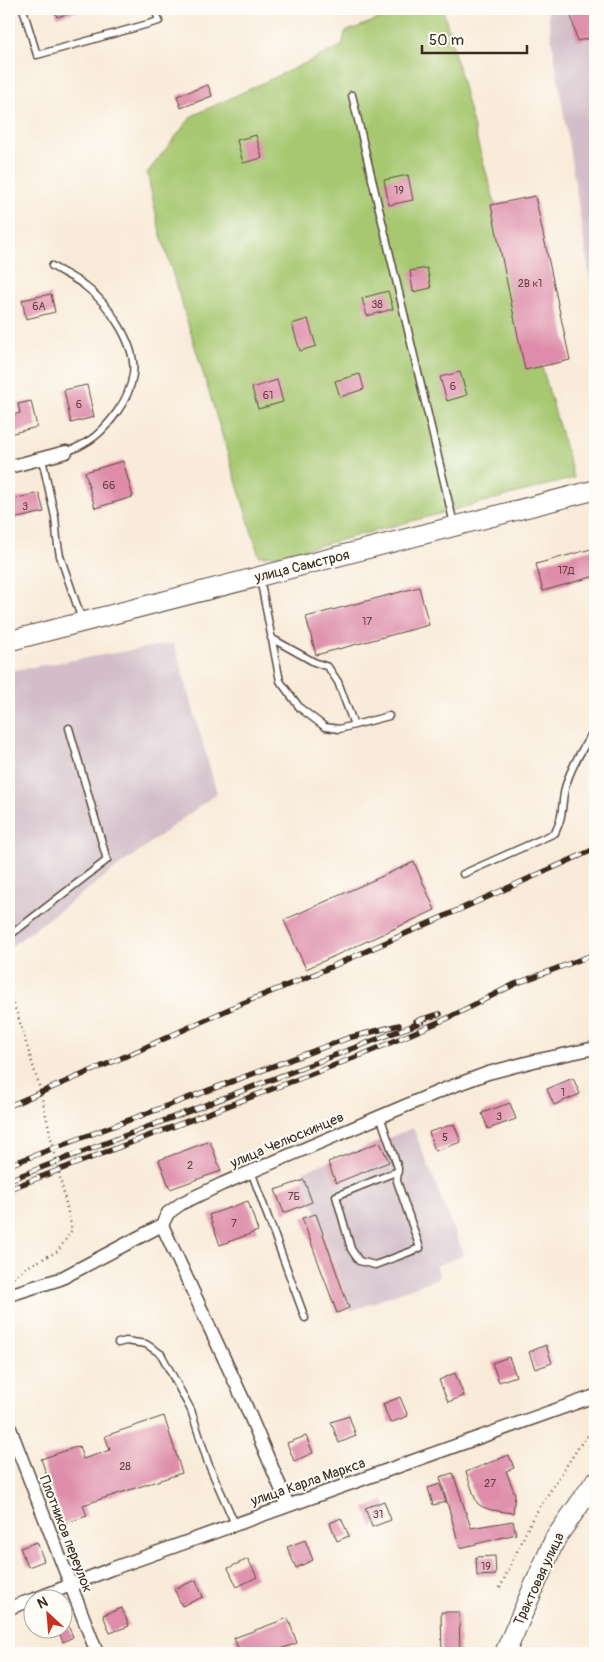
<svg xmlns="http://www.w3.org/2000/svg" width="604" height="1662" viewBox="0 0 604 1662" font-family="Pangolin,sans-serif">
	<rect width="100%" height="100%" fill="#fdfcf7"/>
	<filter id="ink" filterUnits="userSpaceOnUse"><feTurbulence type="fractalNoise" baseFrequency=".02" numOctaves="2"/><feDisplacementMap in="SourceGraphic" scale="10" xChannelSelector="R" yChannelSelector="G"/><feConvolveMatrix kernelMatrix="1 2 1 2 8 2 1 2 1" color-interpolation-filters="sRGB"/></filter>
	<filter id="wash" filterUnits="userSpaceOnUse"><feTurbulence type="fractalNoise" baseFrequency=".0096" numOctaves="4" result="noise"/><feDisplacementMap in="SourceGraphic" scale="20" xChannelSelector="R" yChannelSelector="G"/><feGaussianBlur stdDeviation="1.12" result="paint"/><feColorMatrix in="noise" values="0 0 0 0 0 0 0 0 0 0 0 0 0 0 0 0 0 1.4 0 .05"/><feComposite in="paint" operator="in"/></filter>
	<g filter="url(#wash)">
		<rect width="100%" height="100%" fill="#f9ebd9"/>
		<path fill="#d2bdc8" d="M547,9H595V310Z
			M174,643L217,793L9,948V671Z
			M413,1128L464,1255L436,1266L440,1277L351,1311L302,1172Z"/>
		<path fill="#a7c871" stroke="#717948" d="M405,9H443L478,144L574,478L284,555L259,556L160,232L147,173L192,116L342,46L345,32Z"/>
		<g id="blocks">
			<path fill="#de8ca9" d="M55,9H84L57,17Z
				M575,9H592L595,20V37L577,41L570,10Z
				M208,85L212,96L181,108L177,96Z
				M256,135L262,158L243,163L237,140Z
				M408,175L413,200L389,205L384,180Z
				M535,196L570,360L525,370L491,205Z
				M427,268L431,288L413,292L410,271Z
				M388,291L393,309L367,316L362,298Z
				M51,294L55,312L26,319L22,300Z
				M308,319L316,346L300,351L292,324Z
				M460,372L467,395L447,401L440,377Z
				M360,374L364,389L340,397L335,381Z
				M277,380L283,402L258,409L252,388Z
				M87,385L94,417L71,423L64,390Z
				M31,401L37,427L9,434V416L20,413L18,404Z
				M123,461L133,497L95,508L85,472Z
				M39,493L44,512L9,520V500Z
				M595,548V576L543,591L536,564Z
				M419,587L429,625L316,655L306,617Z
				M414,862L435,910L306,969L284,920Z
				M573,1078L580,1094L554,1105L547,1089Z
				M510,1103L516,1119L488,1129L482,1113Z
				M454,1124L461,1142L435,1151L429,1132Z
				M210,1141L221,1171L170,1189L159,1160Z
				M380,1142L389,1162L336,1183L328,1162Z
				M304,1180L312,1202L284,1213L275,1190Z
				M248,1201L258,1231L220,1245L209,1215Z
				M316,1214L349,1308L337,1313L302,1218Z
				M546,1345L552,1363L535,1369L529,1352Z
				M509,1357L516,1376L499,1382L492,1363Z
				M455,1373L464,1396L448,1402L439,1380Z
				M400,1397L408,1416L390,1423L383,1404Z
				M164,1416L182,1473L83,1505L87,1516L64,1524L41,1459L79,1446L83,1459L110,1450L105,1436Z
				M349,1416L356,1436L339,1443L331,1422Z
				M306,1436L313,1453L294,1461L287,1443Z
				M509,1455L514,1468L506,1471L515,1494L513,1513L491,1510L483,1507L478,1504L475,1498L466,1472Z
				M453,1473L471,1528L513,1521L516,1534L460,1548L440,1477Z
				M440,1484L446,1502L433,1505L428,1488Z
				M384,1501L391,1520L372,1527L365,1508Z
				M341,1518L349,1536L337,1541L330,1523Z
				M305,1540L313,1560L296,1568L287,1547Z
				M37,1542L44,1561L28,1567L20,1548Z
				M495,1556L496,1575L477,1576L476,1557Z
				M248,1559L257,1577L237,1587L228,1568Z
				M196,1580L203,1597L182,1606L174,1589Z
				M122,1608L129,1626L110,1633L103,1615Z
				M441,1612H459L460,1653H442Z
				M288,1618L297,1643L271,1653H240L234,1638Z
				M67,1622L73,1637L63,1642L58,1630H62V1623Z"/>
		</g>
	</g>
	<g filter="url(#ink)">
		<use href="#blocks" fill-opacity="0" stroke="#58473a" stroke-width="1"/>
		<g fill="none" stroke-linecap="round" stroke-linejoin="round">
			<defs>
				<path id="lane" d="M23,9L37,55L159,21L155,9
					M352,95L454,524
					M52,266C63,273 75,278 85,286C108,303 137,345 133,374C131,388 125,401 117,412C102,433 90,443 66,452
					M42,459L55,517L57,539L60,556L82,620
					M260,578L280,681L300,708L325,727L339,729L389,716
					M271,638L314,662L328,667L338,682L354,725
					M463,874L555,833C564,815 561,806 565,788C571,766 584,747 595,728
					M9,936L107,860L69,728
					M380,1116L398,1168L397,1181L420,1248L375,1265L359,1261L351,1249L336,1196L398,1171
					M251,1171L305,1318
					M118,1343L126,1341L146,1344L161,1354L191,1410L208,1463L235,1524"/>
				<path id="street" d="M9,467L66,452
					M162,1225L242,1397L288,1505
					M9,1295L60,1279L162,1225L168,1213L182,1203L222,1184L445,1089L488,1073L534,1061L595,1048
					M9,1426L97,1653
					M33,1600L111,1569L595,1396
					M9,1608L32,1600"/>
				<path id="secondary" d="M9,641L595,490"/>
				<path id="primary" d="M505,1653L555,1539L595,1482"/>
			</defs>
			<use href="#lane" stroke="#58473a" stroke-width="9"/>
			<use href="#street" stroke="#58473a" stroke-width="15"/>
			<use href="#secondary" stroke="#58473a" stroke-width="21"/>
			<use href="#primary" stroke="#58473a" stroke-width="22"/>
			<path stroke="#58473a" stroke-width="2.5" stroke-dasharray="1 4" stroke-linecap="butt" d="M9,995L17,1013L40,1089L72,1230L58,1251L27,1267L10,1280
				M500,1588L532,1519L580,1445L595,1427"/>
			<use href="#lane" stroke="#fff" stroke-width="6"/>
			<use href="#street" stroke="#fff" stroke-width="12"/>
			<use href="#secondary" stroke="#fff" stroke-width="19"/>
			<use href="#primary" stroke="#fff" stroke-width="20"/>
			<defs>
				<path id="rail" d="M416,1021L440,1014
					M9,1106L133,1053L238,1005L315,974L595,849
					M9,1165L348,1038L399,1025
					M9,1180L422,1022
					M9,1189L364,1054L448,1018L515,984L595,954"/>
			</defs>
			<use href="#rail" stroke="#3b2a1e" stroke-width="5.5"/>
			<use href="#rail" stroke="#fdfcf7" stroke-width="4" stroke-dasharray="11" stroke-linecap="butt"/>
		</g>
	</g>
	<g text-anchor="middle" dominant-baseline="central" stroke-width="4" stroke-linejoin="round" paint-order="stroke">
		<g font-size="11" fill="#644241">
			<text x="399" y="190">19</text>
			<text x="530" y="283">2В к1</text>
			<text x="377" y="304">38</text>
			<text x="39" y="306">6А</text>
			<text x="453" y="386">6</text>
			<text x="268" y="395">61</text>
			<text x="79" y="404">6</text>
			<text x="109" y="485">66</text>
			<text x="25" y="506">3</text>
			<text x="566" y="570">17Д</text>
			<text x="367" y="621">17</text>
			<text x="563" y="1092">1</text>
			<text x="499" y="1116">3</text>
			<text x="445" y="1137">5</text>
			<text x="190" y="1165">2</text>
			<text x="294" y="1196">7Б</text>
			<text x="234" y="1223">7</text>
			<text x="125" y="1466">28</text>
			<text x="490" y="1483">27</text>
			<text x="378" y="1514">31</text>
			<text x="486" y="1566">19</text>
		</g>
		<g font-size="14" fill="#3b2a1e" stroke="#fdfcf7">
			<text transform="translate(302 566) rotate(-14)">улица Самстроя</text>
			<text transform="translate(287 1140) rotate(-23)">улица Челюскинцев</text>
			<text transform="translate(308 1482) rotate(-19)">улица Карла Маркса</text>
			<text transform="translate(66 1534) rotate(69)">Плотников переулок</text>
			<text transform="translate(539 1579) rotate(-65)">Трактовая улица</text>
		</g>
	</g>
	<rect width="604" height="1662" fill="none" stroke="#fdfcf7" stroke-width="30"/>
	<g transform="translate(48 1614) rotate(334)"><circle r="24" fill="#fdfcf7" stroke="#afa8a0"/>
	<path d="M0-4L9 19L0 12L-9 19Z" fill="#c8321e"/>
	<text y="-8" font-size="14" font-weight="bold" text-anchor="middle" fill="#3b2a1e">N</text>
	</g>
	<path d="M422 45v8h105v-8" fill="none" stroke="#3b2a1e" stroke-width="2.5"/>
	<text x="429" y="45" font-size="15" fill="#3b2a1e" stroke="#fdfcf7" stroke-width="4" paint-order="stroke">50 m</text>
</svg>
